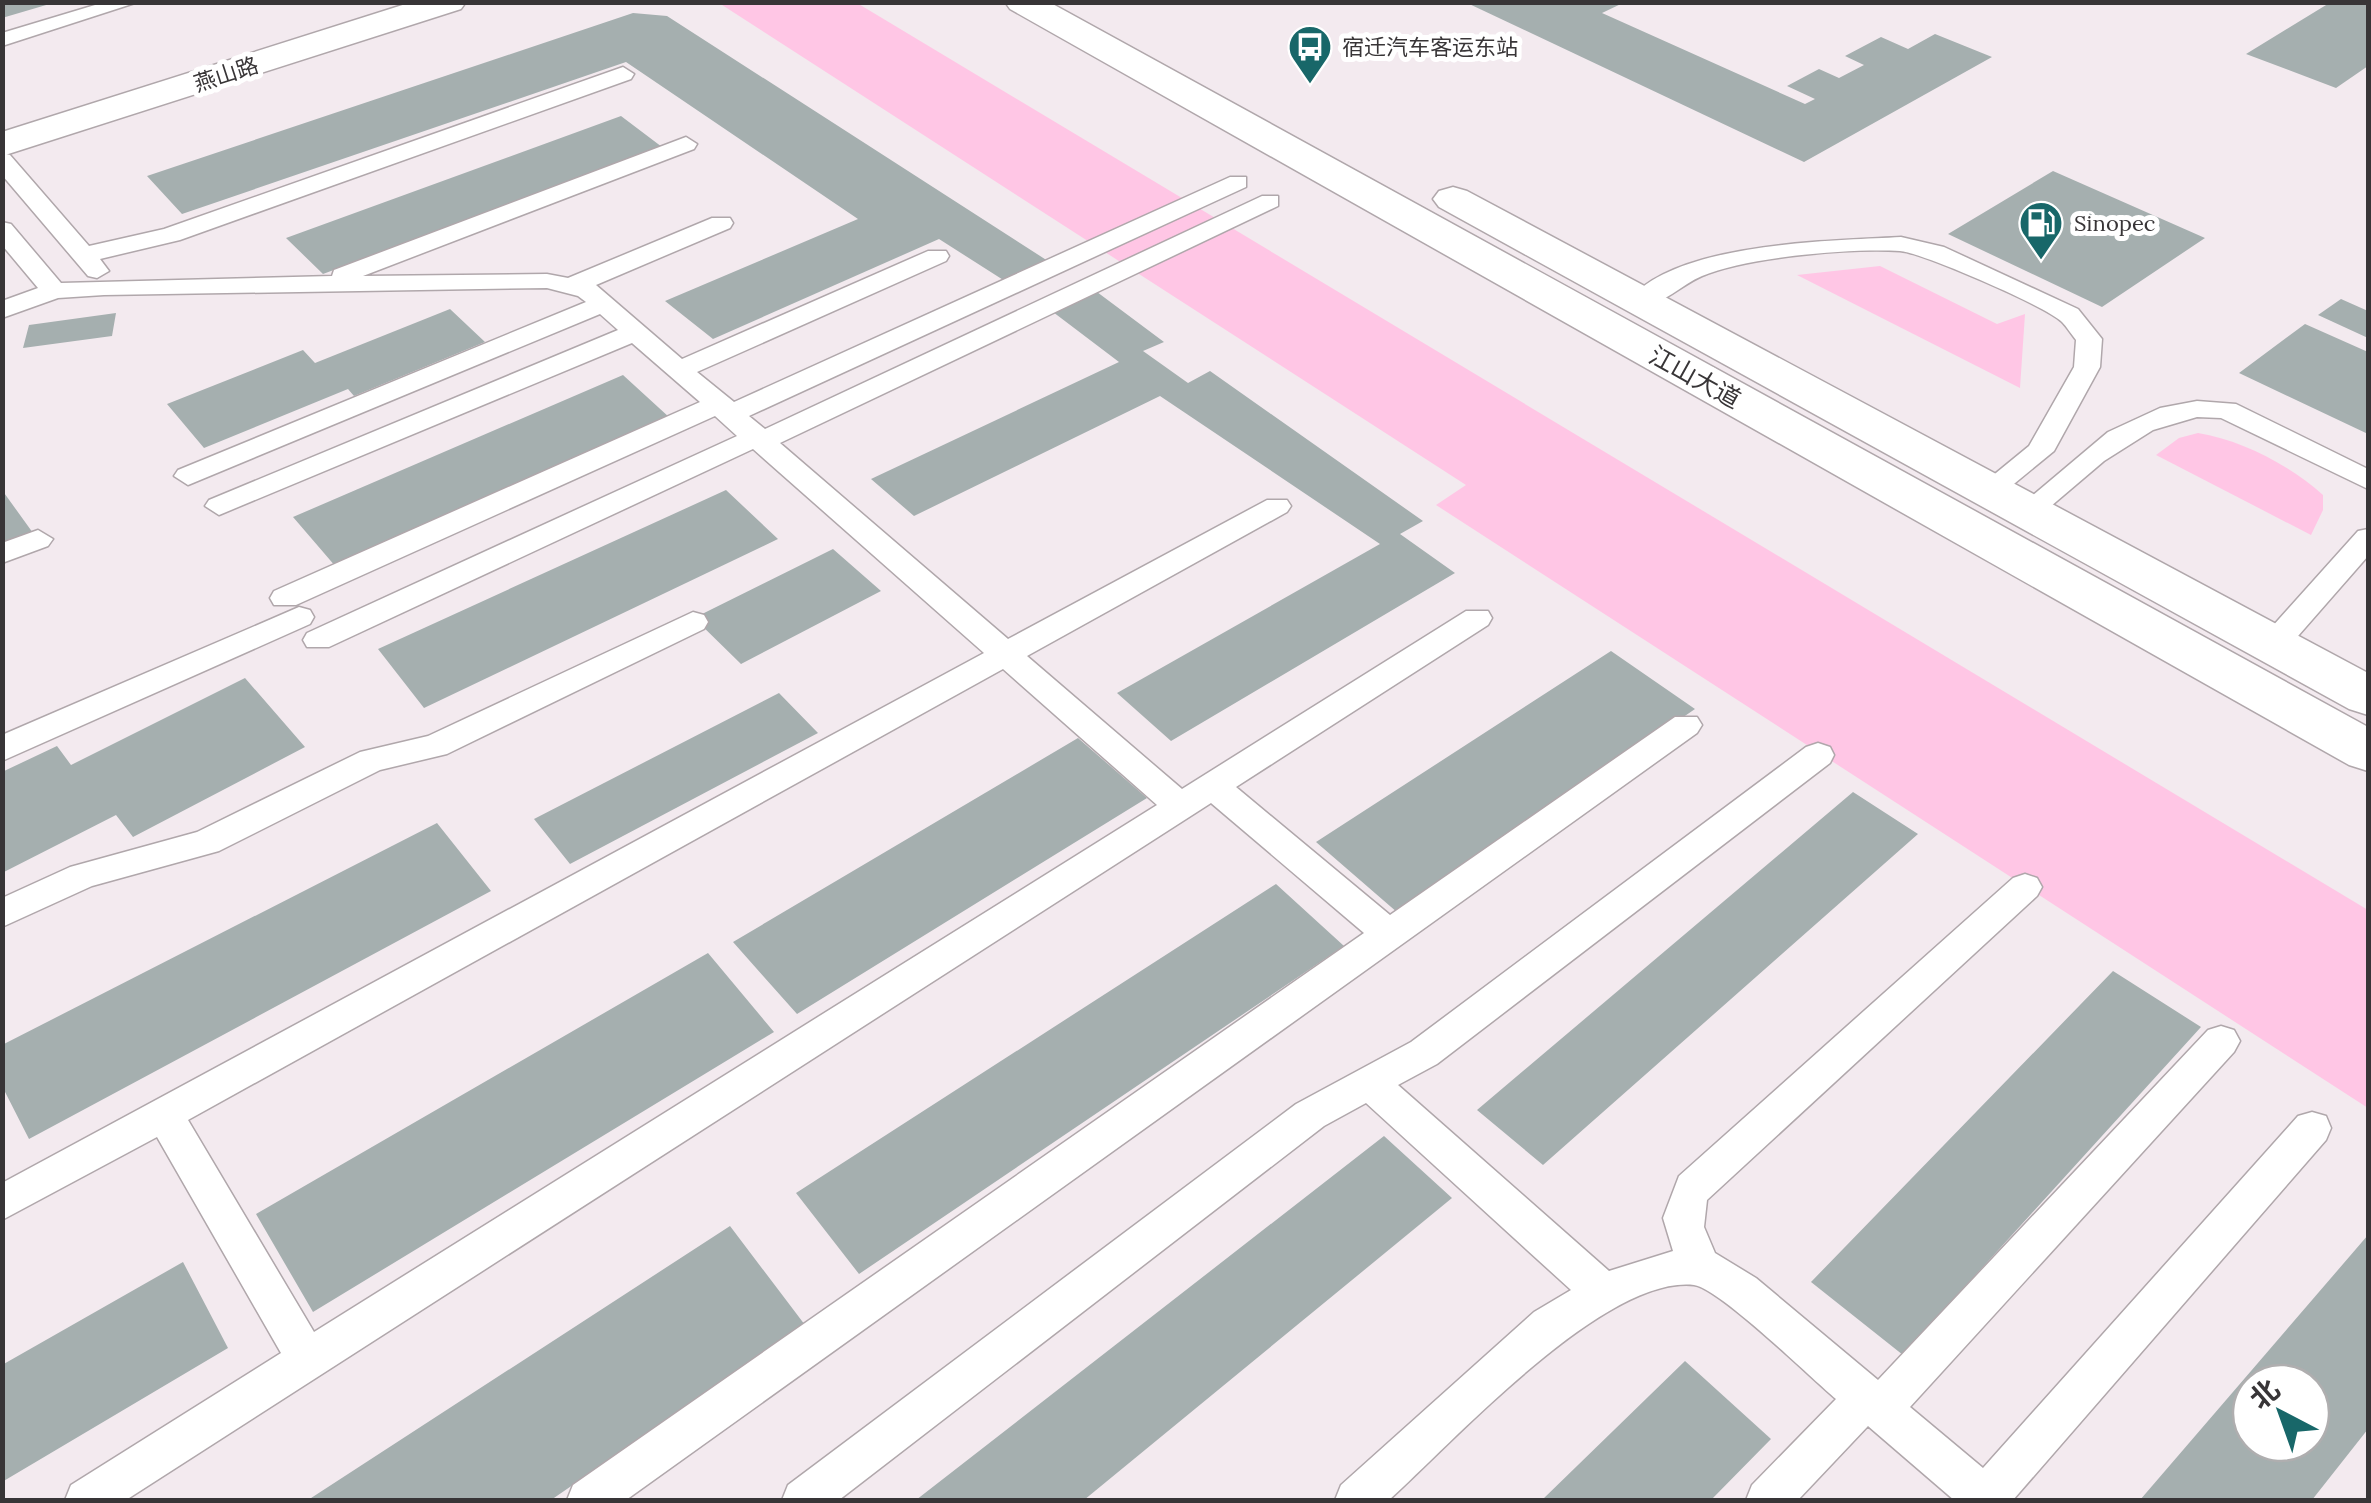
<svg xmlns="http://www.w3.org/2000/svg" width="2371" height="1503" viewBox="0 0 2371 1503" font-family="Lora,'Noto Sans SC',serif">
	<rect width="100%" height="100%" fill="#f3eaef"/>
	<path fill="#ffc6e5" d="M719,3H857L2368,910V1108L1436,505L1466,485Z
		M1880,266L1997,324L2025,314L2020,388L1797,275Z
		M2198,433C2242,440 2291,466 2323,495V510L2311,535L2156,455L2179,438Z"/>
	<path fill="#a5afaf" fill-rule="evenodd" d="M2,2H53V3L2,18Z
		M1465,2H1625L1602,13L1805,104L1815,99L1787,86L1819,69L1839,78L1864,65L1845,56L1881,37L1908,49L1935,34L1992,57L1804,162Z
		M2331,2H2368V66L2336,88L2246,54Z
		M633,13L667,16L1051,263L1008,283L939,239L713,339L665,301L858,219L626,62L182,214L147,176Z
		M621,116L662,147L323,274L286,238Z
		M2053,171L2205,238L2102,307L1948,234Z
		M1097,292L1164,342L1143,351L1188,383L1210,371L1423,521L1400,534L1455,573L1171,741L1117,693L1380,544L1160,396L914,516L871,479L1119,362L1053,312Z
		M2341,299L2368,311V338L2318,315Z
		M450,309L485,342L354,396L348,389L204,448L167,404L303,350L315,363Z
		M116,313L112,336L23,348L29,325Z
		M2305,324L2368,352V434L2239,373Z
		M623,375L670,418L336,567L293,517Z
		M2,490L33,533L2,545Z
		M726,490L778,539L424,708L378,649Z
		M833,549L881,591L741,664L694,618Z
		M1611,651L1695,709L1398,913L1316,842Z
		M245,678L305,747L133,837L116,815L2,873V772L57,746L71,765Z
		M779,693L818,733L570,864L534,819Z
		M1078,738L1147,798L797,1014L733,942Z
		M1853,792L1918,834L1543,1165L1477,1110Z
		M437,823L491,891L29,1139L2,1086V1045Z
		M1276,884L1344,946L859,1274L796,1193Z
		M708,953L774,1032L313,1312L256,1214Z
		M2113,971L2201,1027L1903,1355L1811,1282Z
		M1384,1136L1452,1198L1084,1500H916Z
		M730,1226L805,1325L551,1500H308Z
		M2368,1235V1429L2312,1500H2140ZM2251,1383H2311V1443H2251Z
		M183,1262L228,1348L2,1482V1365Z
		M1685,1361L1771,1439L1711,1500H1542Z"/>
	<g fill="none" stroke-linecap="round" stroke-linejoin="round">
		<defs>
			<path id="service" d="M105,2H138L2,46V33Z
				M623,67L634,74L631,79L180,240L100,259L109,271L97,278L88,276L2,175V153L10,155L89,246L164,229Z
				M686,137L697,144L694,149L363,276L547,274L568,278L712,218H730L733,223L730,228L596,285L682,359L928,251H946L949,256L946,261L697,372L734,402L1230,177H1246V187L749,416L765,429L1262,196H1278V206L780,443L1008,639L1267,500H1287L1291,506L1287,512L1027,656L1182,789L1466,611H1488L1492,618L1488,625L1236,787L1390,915L1675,717H1697L1702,725L1697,733L626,1500H567L573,1485L1364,933L1211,803L126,1500H65L71,1485L281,1353L157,1137L2,1220V1183L984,653L753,449L329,647H307L303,640L307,633L737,436L715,416L296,605H274L270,598L274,591L700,402L632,343L219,515L205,506L209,500L618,330L600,314L188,485L174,476L178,470L586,302L578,296L547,288L104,295L58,298L2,318V301L38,288L2,245V222L11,224L61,283L332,276L334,270ZM1003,669L1157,805L314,1332L188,1120Z
				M1901,237L1944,247L2078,309L2102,339L2100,367L2054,451L1998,497L1988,500L1974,491L2029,446L2074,367L2076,340C2071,334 2067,327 2062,322C2045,306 1923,253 1900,251C1850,248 1747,257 1702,276C1680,285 1658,311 1633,305L1629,300C1677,242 1831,241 1901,237Z
				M2197,401L2236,404L2368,469V489L2221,418L2197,417L2153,430L2104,461L2037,518H2017L2013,512L2108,432L2160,408Z
				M2368,529V556L2284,652H2262L2258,645L2262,638L2358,531Z
				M38,530L53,539L48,546L2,563V543Z
				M299,607L310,610L314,617L310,624L2,761V735Z
				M693,612L704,615L708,622L704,629L447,754L380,770L219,851L92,886L2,927V898L70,867L197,832L360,752L428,736Z
				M1818,743L1830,747L1834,755L1830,763L1437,1064L1398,1085L1609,1271L1673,1251L1663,1218L1679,1176L2013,878L2025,874L2037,878L2042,887L2037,896L1707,1200L1704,1227L1715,1253L1756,1278L1878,1380L2208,1030L2221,1026L2234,1030L2240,1041L2234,1052L1910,1407L1983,1468L2298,1116L2312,1112L2326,1116L2331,1128L2326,1140L2013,1500H1954L1868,1426L1798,1500H1746L1752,1485L1836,1399C1811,1378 1719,1288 1694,1285C1605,1275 1453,1442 1389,1500H1335L1341,1485L1534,1312L1571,1290L1366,1103L1324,1126L839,1500H782L788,1485L1296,1104L1411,1042L1806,747Z"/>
			<path id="tertiary" d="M412,2H466L461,9L2,156V132Z"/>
			<path id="secondary" d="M1005,2H1049L2368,727V771L2349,765L1010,9Z
				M1453,187L1467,191L2368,673V715L2349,709L1439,207L1433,199L1439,191Z"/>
		</defs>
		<use href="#service" stroke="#b0a7ab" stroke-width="3"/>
		<use href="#tertiary" stroke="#b0a7ab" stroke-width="3"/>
		<use href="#secondary" stroke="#b0a7ab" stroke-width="3"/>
		<use href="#service" fill="#fff" fill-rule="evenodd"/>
		<use href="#tertiary" fill="#fff" fill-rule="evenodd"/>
		<use href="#secondary" fill="#fff" fill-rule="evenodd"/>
	</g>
	<defs>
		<symbol id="bus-pin" viewBox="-11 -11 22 30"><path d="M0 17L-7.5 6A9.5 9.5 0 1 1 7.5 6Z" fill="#186769" stroke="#fff"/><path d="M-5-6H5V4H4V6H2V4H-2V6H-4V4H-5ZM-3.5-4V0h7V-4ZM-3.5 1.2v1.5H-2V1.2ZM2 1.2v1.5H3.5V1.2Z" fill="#fff"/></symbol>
		<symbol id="fuel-pin" viewBox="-11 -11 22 30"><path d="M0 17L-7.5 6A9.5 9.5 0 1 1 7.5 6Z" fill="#186769" stroke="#fff"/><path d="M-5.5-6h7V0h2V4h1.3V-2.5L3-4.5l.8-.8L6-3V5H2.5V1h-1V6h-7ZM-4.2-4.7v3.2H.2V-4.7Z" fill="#fff"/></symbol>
	</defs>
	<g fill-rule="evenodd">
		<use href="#bus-pin" x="1285" y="22" width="50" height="68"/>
		<use href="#fuel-pin" x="2016" y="198" width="50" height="68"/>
	</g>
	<g text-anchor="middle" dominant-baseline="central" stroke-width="10" stroke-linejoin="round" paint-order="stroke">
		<g font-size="22" fill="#383537" stroke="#fff" text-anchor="start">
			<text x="1342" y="47">宿迁汽车客运东站</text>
			<text x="2074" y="223">Sinopec</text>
		</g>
		<g font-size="22" fill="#383537" stroke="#fff">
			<text transform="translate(226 74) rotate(-18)">燕山路</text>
		</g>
		<g font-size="25" fill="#383537" stroke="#fff">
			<text transform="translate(1695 377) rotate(29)">江山大道</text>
		</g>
	</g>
	<rect width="2371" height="1503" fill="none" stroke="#383537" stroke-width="10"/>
	<g transform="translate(2281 1413) rotate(319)"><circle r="48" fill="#ffffff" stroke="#afaeaf" stroke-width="2.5"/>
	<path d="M0-8L18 38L0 25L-18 38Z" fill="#186769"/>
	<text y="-15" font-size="28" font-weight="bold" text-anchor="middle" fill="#383537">北</text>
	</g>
</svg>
